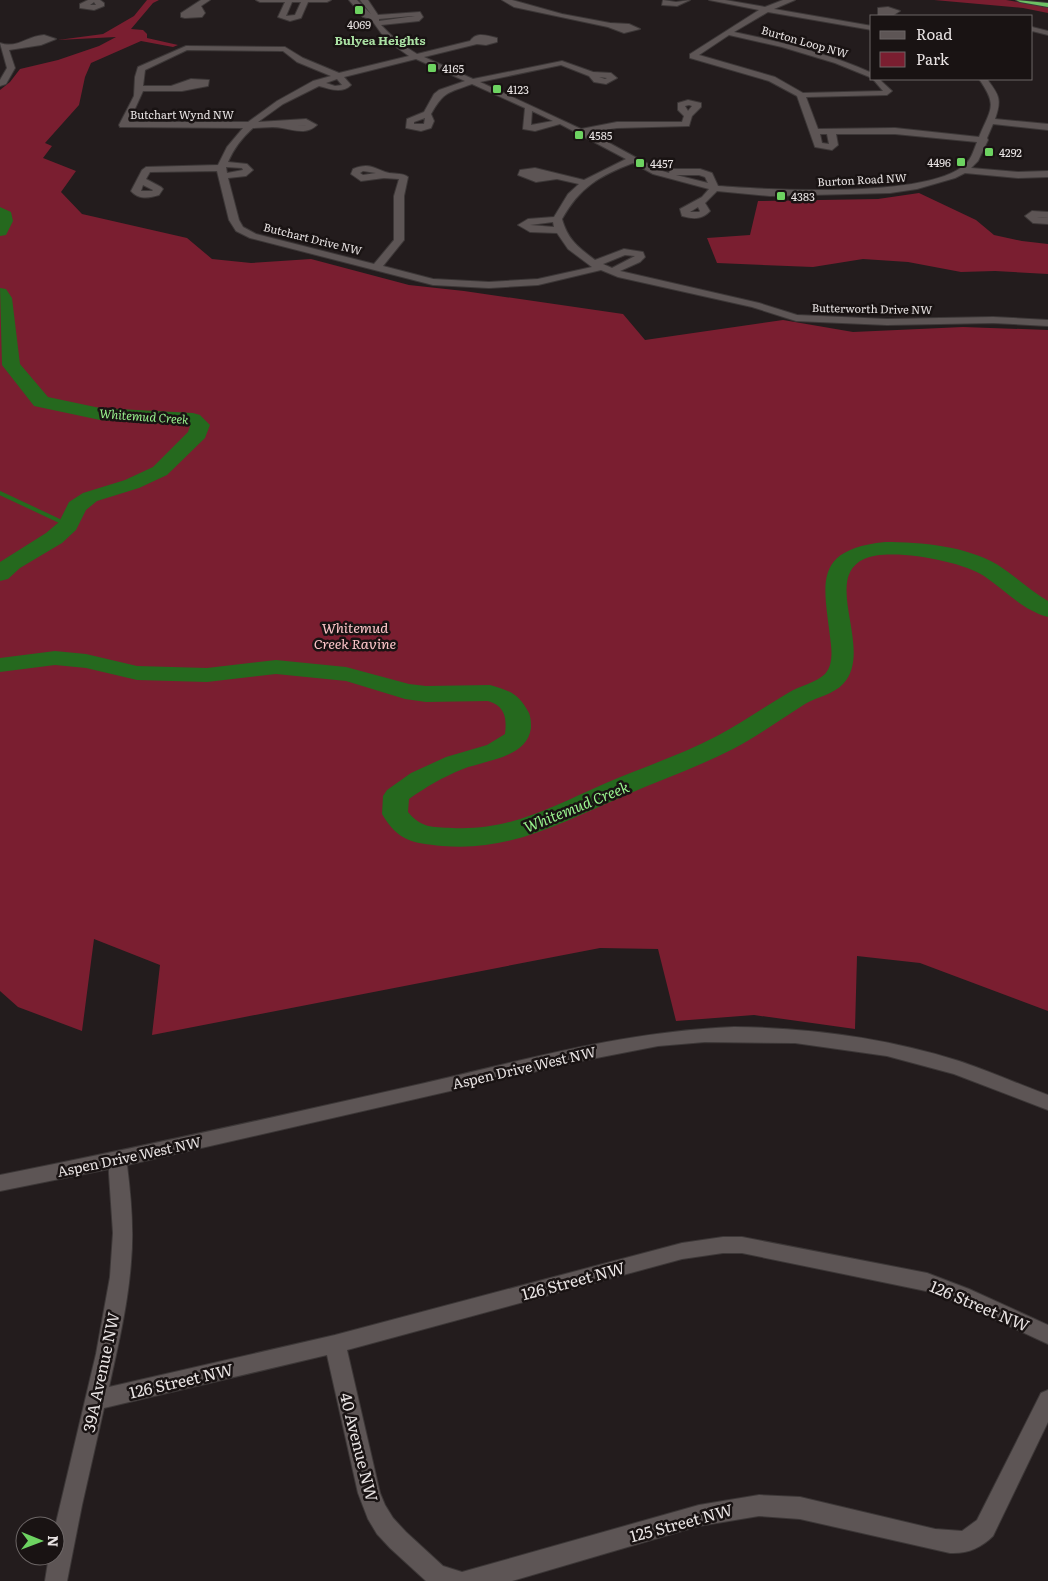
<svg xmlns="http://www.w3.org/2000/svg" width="1048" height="1581" viewBox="0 0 1048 1581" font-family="Literata,serif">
	<rect width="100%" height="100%" fill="#231c1d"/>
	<path fill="#7a1e30" d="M147,0H159L153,3L131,29L143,30L147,34V38L178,45L173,47L141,41L91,63L85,77L79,105L45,143L52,146L43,158L76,171L61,192L82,214L187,238L212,259L251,263L311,259L409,285L464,291L623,314L645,340L783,320L853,332L963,327L1048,330V1011L920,963L857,956L855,1029L754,1015L676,1021L658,949L600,948L152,1035L160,965L94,939L82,1031L18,1007L0,991V90L10,82L20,69L58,60L99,46L116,37L58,40L103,34L134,16Z
		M934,0H1006L1048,7V13L1023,8Z
		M919,193L976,220L994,235L1022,241L1048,244V274L995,271L961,272L908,262L863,259L813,267L717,263L707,238L750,235L758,201L878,199Z"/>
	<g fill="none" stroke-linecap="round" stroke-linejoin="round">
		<path stroke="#25691e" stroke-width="4" d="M0,493L68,525"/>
		<path fill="#25691e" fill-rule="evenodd" d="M0,207L11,212L13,221L6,235L0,236Z
			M0,288L6,289L12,298L20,364L48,397L100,408L193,413L200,415L210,425L205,438L167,475L139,488L97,501L86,510L76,530L62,543L20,568L8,579L0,581V562L46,533L59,522L69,502L83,493L125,480L153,467L188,432L190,426L188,425L100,420L34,406L2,365Z
			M885,542C922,542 966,546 998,565C1015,576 1030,590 1048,601V617C1023,611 1005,590 984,576C962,561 889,547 864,559C821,579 875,650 843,684C834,694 817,697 805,704C781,719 758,736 733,749C698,767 660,780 624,796C562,822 511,852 442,846C412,843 398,841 382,814L383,796L387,790L411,773L446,757L487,745L505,734C507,718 505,706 488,701L426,702L405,699L346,681L276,674L207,682L137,680L86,668L55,665L0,672V658L55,651L86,654L137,666L207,668L276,660L346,667L409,684L426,686L490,685C511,691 519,694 529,713C531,719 531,722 531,728C527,758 486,760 463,769C443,777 426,787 409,799L408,812C421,828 432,827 452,828C511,831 553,806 606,783C643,767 681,755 717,736C742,723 764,707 788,693C799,686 816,683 825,674C832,667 832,654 831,645C825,587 809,550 885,542Z"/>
		<defs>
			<path id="minor" d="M88,0H100L104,3V6L94,10L80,8V4ZM94,2L96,5H90Z
				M201,0H210L201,6L205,13L202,17L185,18L181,17V13Z
				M256,0H331L327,2H308L301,18L290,21L278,17L285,2H260ZM292,2H301L295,15L286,16Z
				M349,0H357L371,14L360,0H368L378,15L420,12L423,17L419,21L381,25L398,42L417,54L470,41C477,31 487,36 497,38V42L486,45L477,44L424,57L473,79L562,61L593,72L611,73L617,78L606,84L594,82L589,76L561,65L480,82L581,129L617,122H682L684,116L678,110V103L688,100L701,103V107L692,116L689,126L617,128L589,132L659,170L669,173L670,170L673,169H700L712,173L718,186C771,190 920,198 962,167C971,161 973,152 977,142L895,134H836L838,145L832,150L815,147L797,96L769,81L690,58V54L759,10L709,0H725L765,7L783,0H795L774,9L872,26V30L768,12L734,32C781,42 828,53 872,73V79H879L892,91L887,95L806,97L818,129L895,128L979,137C991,108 998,106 979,79H987C999,95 1002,99 995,119L1048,124V130L993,124L987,138L988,140L978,161L971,168L1018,172L1048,171V177L1018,178L965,173L955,178L917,189L890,193L770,196L717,191L705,203L710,211C702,220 692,219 682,216L680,209L702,197L709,189L653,174L633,163C599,176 580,187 562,219C568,240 578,247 595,260L624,249L643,252L645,257L640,262L620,271L759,303L797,315L887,319L993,317L1048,320V326L993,323L887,325L796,321L752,307L618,277L601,270L538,285L489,288L433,285L250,238L236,231L229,220L217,171L150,172L146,179L161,187L163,189L159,195C149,198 139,200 131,191L142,170L146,167L218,165L227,147L243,128L120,127L119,125L134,96L135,77L138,67L186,46L285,47L303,58L339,73L409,56L386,40L371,19L363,17ZM412,16H415L379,21V19ZM729,35L782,47L835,63L872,78L883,91L803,93L775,77L699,55ZM187,50L283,51L297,62L331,76L313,81L277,101L248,122H129L143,91H182L208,86L209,80L191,79L171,86H143L145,70ZM416,59L465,81L439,90L434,94L424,112L407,119L406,128L421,131L431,128L434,121L431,114C444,91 448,93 472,84L525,108L523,129L535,131L560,124L626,159L584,180L535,168L520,170L518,175L536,182L557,179L579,184L568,194L554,217L528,219L518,225L530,232L557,233L568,249L592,267L538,279L489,282L433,279L383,266L404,240V196L408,177C403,173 396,174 389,173C374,169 370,162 353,169L351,174L361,181L384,178L399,179L394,196V240L374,264L256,234L243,227L239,220L228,178L246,176L253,170L247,164L228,162C234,148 242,138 253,128C262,128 273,126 282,128C295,130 306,135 317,125L306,119L258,122L283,104L319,86C330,89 342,94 351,85L344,77ZM599,77L607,78L605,79ZM337,79L342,85L335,86L326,83ZM689,105L692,106L688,111L685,106ZM532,111L553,121L531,125ZM425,118L424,124H414V122ZM305,125H306L295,126ZM820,134H827L829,144L822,143ZM226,167L242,168L243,170L227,173ZM363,171L376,173L363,175L360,173ZM676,175H699L705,177L708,183ZM143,185L153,190L152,191H141ZM698,207L700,211L699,212H690ZM553,222L554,227L530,225ZM625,255L635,256L612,268L603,264Z
				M502,0H512L562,14L610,23L629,24L640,29L624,33L608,27L514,7Z
				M663,0L676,2L690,0L677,6L662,5Z
				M888,7L900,11L892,16H878V8Z
				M1032,27L1048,31V35L1032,31Z
				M44,35L56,39L41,45L9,50L15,68L6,84L0,86V80L7,68L0,43C17,49 27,36 44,35Z
				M1032,211L1048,212V218L1037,217L1048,218V224L1033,223L1025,216Z
				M734,1027C810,1028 886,1038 959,1061C989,1071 1018,1084 1048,1095V1110L954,1074L887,1056L795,1043L705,1042L658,1046L581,1061L127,1165C131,1197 134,1229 131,1262C128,1304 118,1346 109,1387L335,1335L682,1243L723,1237H742L927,1273L969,1289L1048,1325V1344L955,1301L926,1291L742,1253H723L682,1259L347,1350L380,1493L385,1505L393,1518L406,1532L443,1566L462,1572L699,1505L759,1495L800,1497L935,1529L962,1531L977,1520L1041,1393L1048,1390V1422L993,1536C981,1548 967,1554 950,1553L800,1519L759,1516L699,1526L512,1581H426L390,1548L377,1534L368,1519L358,1493L327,1355L104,1408L82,1505L67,1581H45L49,1556H55V1527L96,1354L110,1277L113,1233L109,1174V1169L0,1191V1175C142,1147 284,1115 425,1083C527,1059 629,1031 734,1027Z"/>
			<path id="highway" d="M1016,0L1048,3V7L1020,2Z"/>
		</defs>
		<use href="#minor" stroke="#3c3737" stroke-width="2"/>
		<use href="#highway" stroke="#3c3737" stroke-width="2"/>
		<use href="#minor" fill="#5d5555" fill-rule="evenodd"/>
		<use href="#highway" fill="#6dbf64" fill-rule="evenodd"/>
	</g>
	<g fill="#6dd361" stroke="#191313" stroke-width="2">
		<rect x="354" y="5" width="10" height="10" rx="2.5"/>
		<rect x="427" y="63" width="10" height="10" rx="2.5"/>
		<rect x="492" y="84" width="10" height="10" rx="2.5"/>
		<rect x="574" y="130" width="10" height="10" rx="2.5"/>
		<rect x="984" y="147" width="10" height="10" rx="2.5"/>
		<rect x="956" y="157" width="10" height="10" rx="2.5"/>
		<rect x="635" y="158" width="10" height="10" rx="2.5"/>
		<rect x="776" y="191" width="10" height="10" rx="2.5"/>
	</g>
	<g text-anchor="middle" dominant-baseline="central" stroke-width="5" stroke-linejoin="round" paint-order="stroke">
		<g font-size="11" fill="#e8e3e3" stroke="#191313" text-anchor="start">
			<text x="359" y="24" text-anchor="middle">4069</text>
			<text x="442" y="68">4165</text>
			<text x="507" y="89">4123</text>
			<text x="589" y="135">4585</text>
			<text x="999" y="152">4292</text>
			<text x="951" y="162" text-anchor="end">4496</text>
			<text x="650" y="163">4457</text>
			<text x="791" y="196">4383</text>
		</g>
		<g font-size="11" fill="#e8e3e3" stroke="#191313">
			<text transform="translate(805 41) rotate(16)">Burton Loop NW</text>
			<text x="182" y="114">Butchart Wynd NW</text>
			<text transform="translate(862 179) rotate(-3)">Burton Road NW</text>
			<text transform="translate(313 238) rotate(14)">Butchart Drive NW</text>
			<text transform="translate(872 308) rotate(1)">Butterworth Drive NW</text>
		</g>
		<g font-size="12" font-weight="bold" fill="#aae0a3" stroke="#191313">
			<text x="380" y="40">Bulyea Heights</text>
		</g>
		<g font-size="12" font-style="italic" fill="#98f18d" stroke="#191313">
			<text transform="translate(144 416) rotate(4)">Whitemud Creek</text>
		</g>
		<g font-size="14" font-style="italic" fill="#fec6ca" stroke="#191313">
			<text x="355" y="627">Whitemud<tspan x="355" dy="16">Creek Ravine</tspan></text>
		</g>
		<g font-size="14" fill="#e8e3e3" stroke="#191313">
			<text transform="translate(524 1067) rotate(-13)">Aspen Drive West NW</text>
			<text transform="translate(129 1156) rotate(-12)">Aspen Drive West NW</text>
		</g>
		<g font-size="15" font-style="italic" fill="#98f18d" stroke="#191313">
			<text transform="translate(576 806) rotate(-22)">Whitemud Creek</text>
		</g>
		<g font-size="16" fill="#e8e3e3" stroke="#191313">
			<text transform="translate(573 1280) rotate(-15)">126 Street NW</text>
			<text transform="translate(980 1305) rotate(23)">126 Street NW</text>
			<text transform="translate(100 1372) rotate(-78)">39A Avenue NW</text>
			<text transform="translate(181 1380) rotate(-13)">126 Street NW</text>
			<text transform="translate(360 1447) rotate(76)">40 Avenue NW</text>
			<text transform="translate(681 1522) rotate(-15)">125 Street NW</text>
		</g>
	</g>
	<rect x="870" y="15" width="162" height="65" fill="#191313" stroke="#6c6666"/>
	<rect x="880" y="31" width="25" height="8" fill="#5d5555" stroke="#6c6666"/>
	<text x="916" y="40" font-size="15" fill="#e8e3e3">Road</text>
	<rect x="880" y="52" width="25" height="15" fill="#7a1e30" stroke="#6c6666"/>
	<text x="916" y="65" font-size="15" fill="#e8e3e3">Park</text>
	<g transform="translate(40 1541) rotate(91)"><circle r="24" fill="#191313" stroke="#6c6666"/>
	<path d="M0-4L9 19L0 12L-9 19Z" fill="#6dd361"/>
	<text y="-8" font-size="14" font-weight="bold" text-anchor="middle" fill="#e8e3e3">N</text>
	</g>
</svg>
